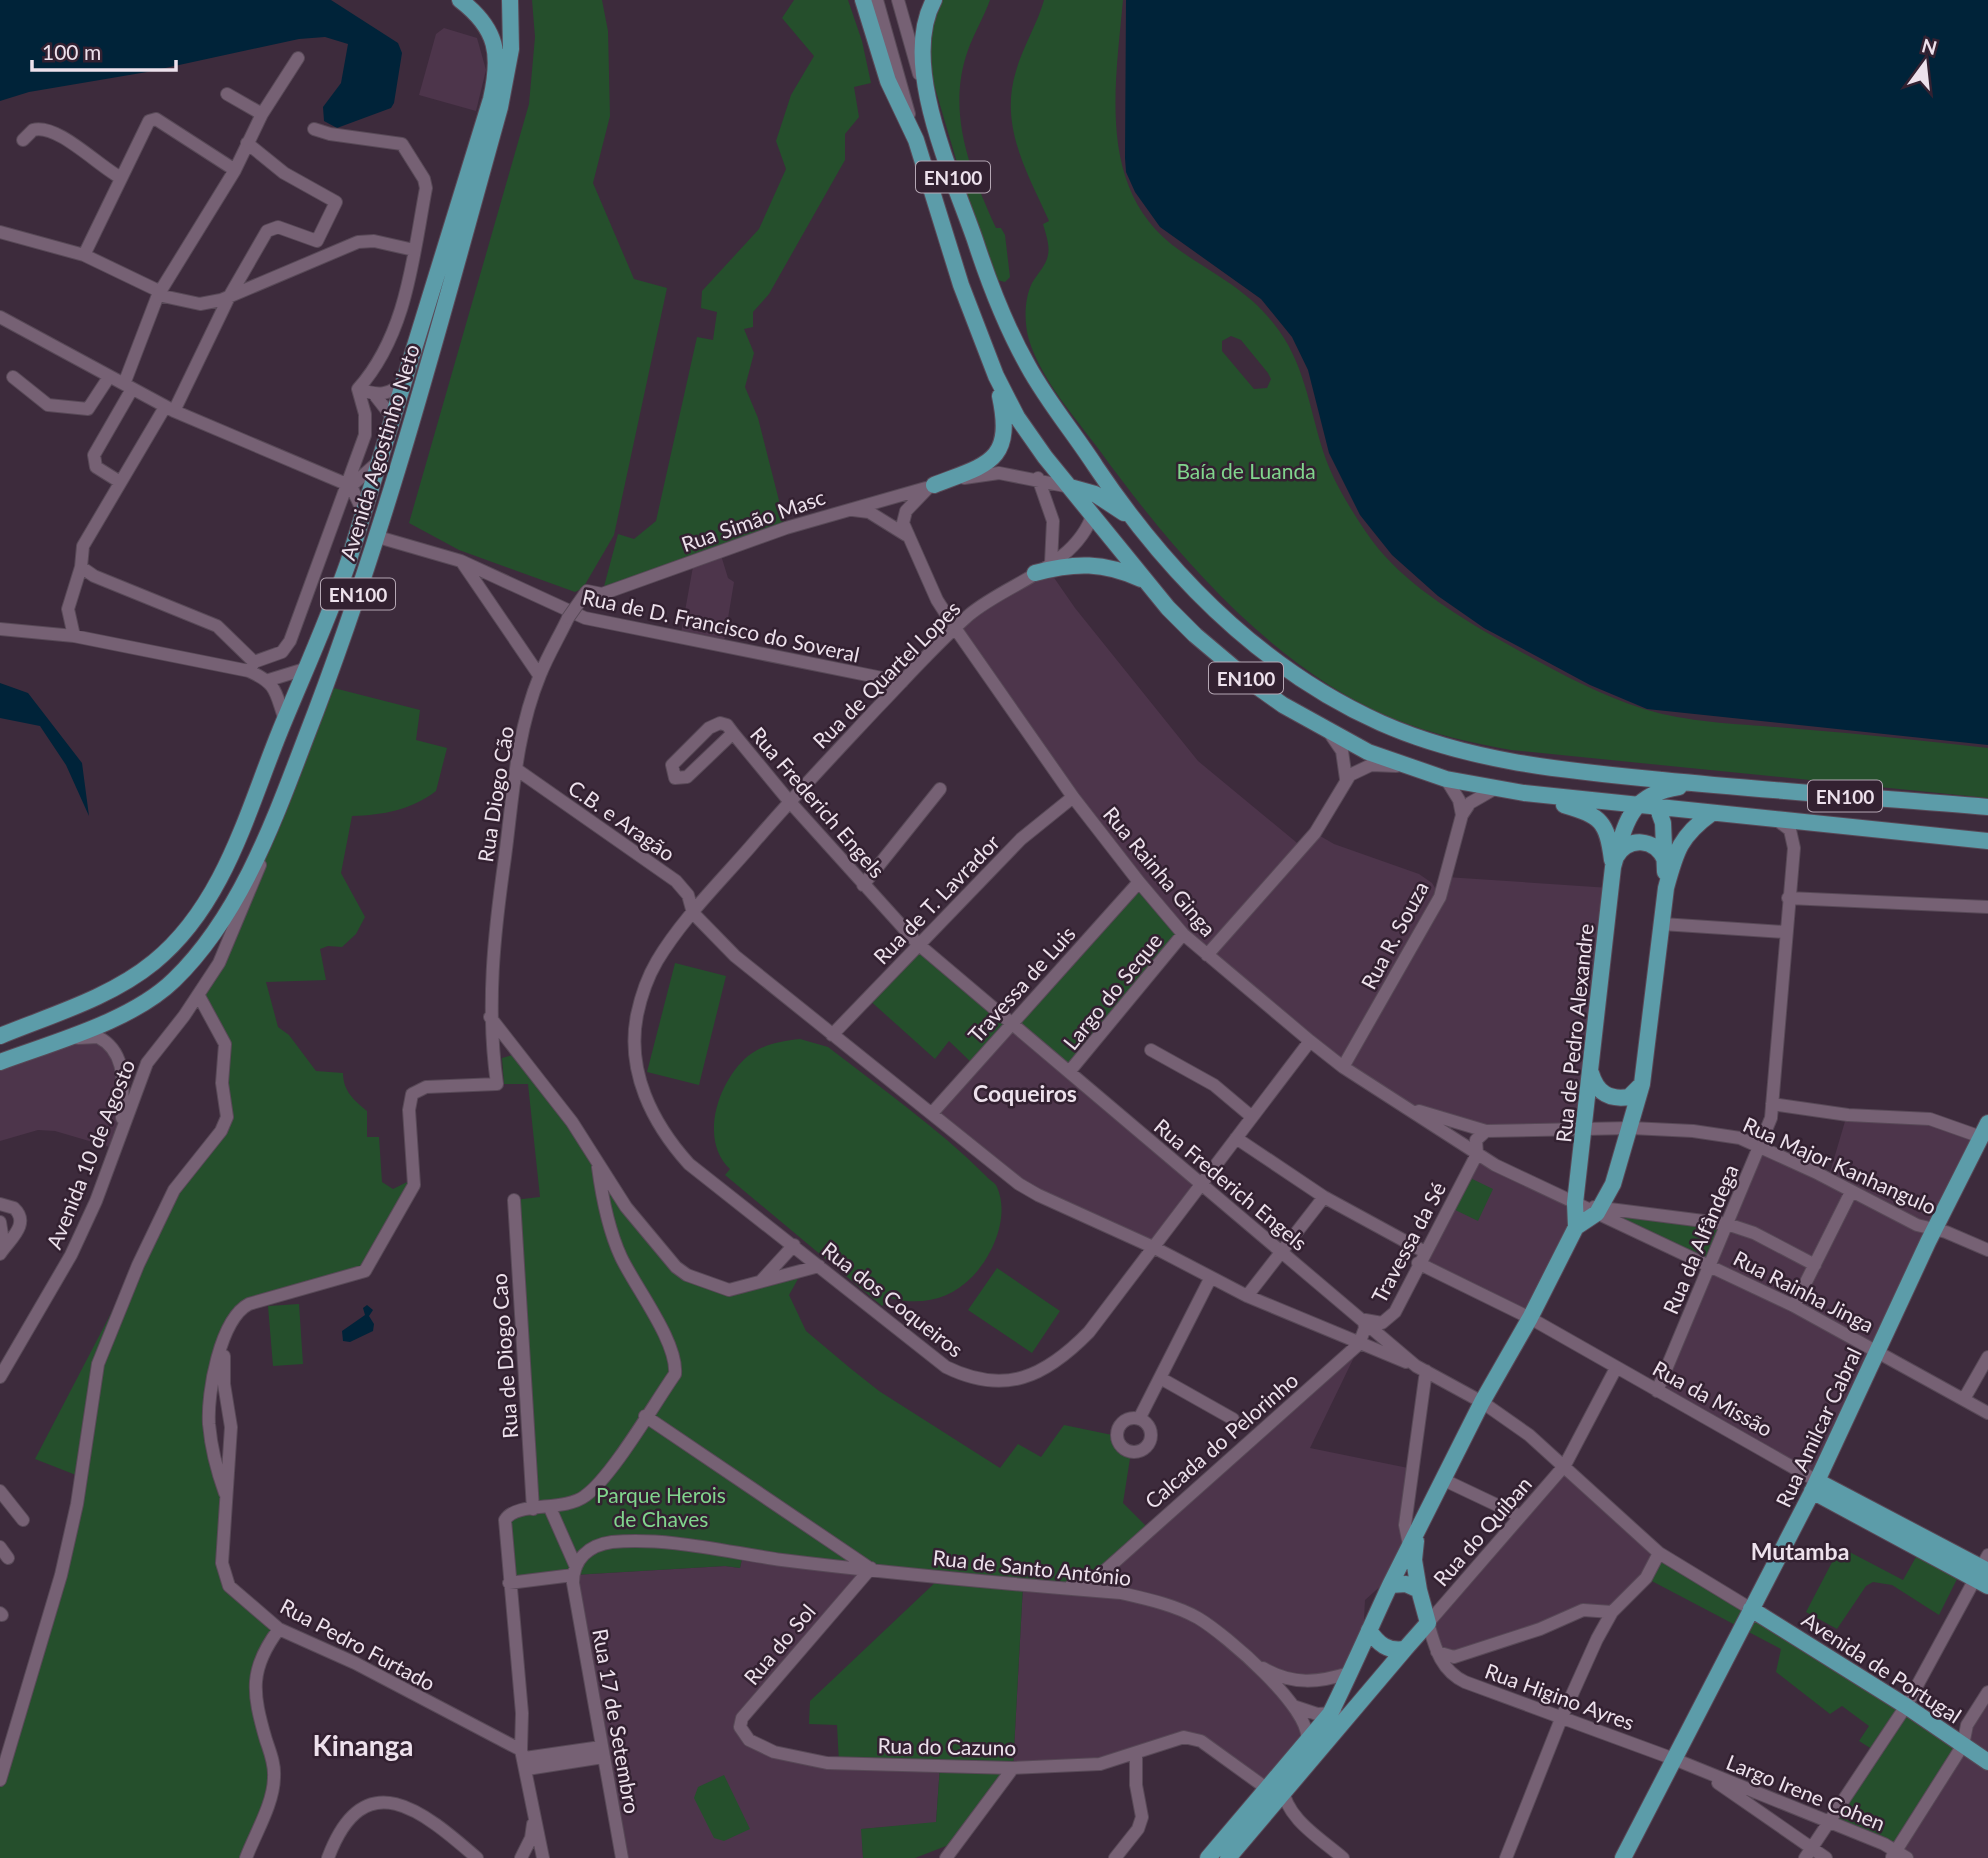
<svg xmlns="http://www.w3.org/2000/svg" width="1988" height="1858" viewBox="0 0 1988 1858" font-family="Lato,sans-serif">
	<rect width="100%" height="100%" fill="#3d2b3c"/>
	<path fill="#4d354b" d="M444,28L477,38L486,70L476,111L419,95L436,34Z
		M720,552L728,578L734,582L723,648L680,639L694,561Z
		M1048,569L1075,608L1198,761L1302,847L1315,833L1334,844L1419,874L1432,883L1440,896L1446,877L1610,888L1585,1129L1486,1131L1405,1107L1207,955L1139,882L955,628Z
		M1011,1023L1201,1185L1155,1248L1039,1194L933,1112Z
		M83,1037L117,1051L122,1124L113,1148L55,1131L38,1130L0,1141V1061Z
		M1908,1117L1981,1137L1817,1481L1657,1391L1760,1146L1828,1179L1846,1118Z
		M1477,1154L1588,1209L1530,1318L1418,1264Z
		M1358,1349L1310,1448L1413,1469L1409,1545L1384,1583L1365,1600L1363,1638L1349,1673L1326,1680L1270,1672L1307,1728L1266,1788L1194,1738L1111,1761L1013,1768L1023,1585L1113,1586L1110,1567Z
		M1565,1465L1659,1553L1612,1612L1596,1609L1444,1656L1428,1623Z
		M743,1554L871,1568L748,1710L743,1735L790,1757L940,1766L936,1823L862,1829L863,1858H622L573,1575L725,1566L740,1568Z
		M1988,1692V1858H1907L1896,1852Z"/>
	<path fill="#254f2c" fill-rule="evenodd" d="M532,0H602L608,31L610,116L593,183L634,279L667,288L614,535L583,588L575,592L459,550L409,523L529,104L535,37Z
		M794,0H848L862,41L871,83L854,87L859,117L845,134V160L769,294L753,312V327L744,329L754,353L745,387L758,418L786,528L602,594L618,534L634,539L656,521L697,337L713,340L717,312L701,308L702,291L759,229L786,169L776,141L791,95L814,56L782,18Z
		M937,0H990C984,17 974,33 968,50C946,112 970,171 996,228H1001L1005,235L1010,277L1005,282L997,280L978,234L930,71V19Z
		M1044,0H1123C1115,89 1096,194 1182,252C1215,275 1249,291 1274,324C1304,361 1309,406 1323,451C1332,479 1349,507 1366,532C1395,576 1445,608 1491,635C1539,662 1590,692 1644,709C1693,724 1748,724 1799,729C1862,734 1925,741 1988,748V798L1511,750C1471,743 1432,734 1394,719C1273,669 1175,554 1100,451C1075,417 1042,381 1029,340C1024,323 1024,299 1032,283C1037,274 1046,266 1048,255C1050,245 1046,235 1043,224L1049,221C1027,172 999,126 1016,71C1023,46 1037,25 1044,0ZM1231,336L1241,340L1268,373L1271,379L1267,388L1254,389L1222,351V341Z
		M326,686L420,710L416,740L447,748L436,791C411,810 384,815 352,816L341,873L365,917L356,934L342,947L328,946L320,949L326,980L266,982L278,1027L289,1035L316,1071L343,1073C343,1091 354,1100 367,1111V1137H379L382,1182L393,1189L415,1178L370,1263L249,1304L234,1320L210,1406L225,1493L223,1575L279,1629L256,1672L274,1779L246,1858H0V1780L81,1477L35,1459L158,1223L221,1131L226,1053L199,996L219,963Z
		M1139,882L1183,934L1070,1072L1011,1023L974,1065L949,1041L935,1059L867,998L918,944L1011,1022Z
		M675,963L726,976L699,1085L647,1072Z
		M800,1039L828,1047C881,1088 938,1128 986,1176C989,1180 995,1182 997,1187C1010,1216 993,1255 973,1276C950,1300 921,1306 890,1298L882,1306L725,1175L730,1169C698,1139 719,1080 748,1056C764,1044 781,1041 800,1039Z
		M519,1053L676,1267L715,1287L803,1270L789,1295L806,1331L850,1368L879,1391L1000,1468L1018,1444L1041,1457L1064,1425L1117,1436L1121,1446L1131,1452L1123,1503L1149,1529L1086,1583L1023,1585L1013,1768L945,1858L946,1846L915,1858H863L861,1829L936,1822L940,1766L839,1763L837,1725L809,1724L810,1701L941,1577L743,1554L740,1568L725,1566L573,1575L509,1583L504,1524L533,1509L514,1200L540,1197L528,1084H504L502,1058Z
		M1462,1174L1493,1189L1478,1221L1447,1206Z
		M1597,1213L1727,1224L1710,1266Z
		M997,1268L1060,1311L1032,1353L968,1310Z
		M299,1304L303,1364L273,1366L268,1306Z
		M1840,1547L1903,1580L1916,1557L1958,1577L1939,1615L1892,1585L1873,1582L1866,1586L1837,1629L1806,1612Z
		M1659,1553L1963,1745L1896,1852L1829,1822L1875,1751L1859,1741L1869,1726L1842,1706L1830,1714L1776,1672L1781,1649L1646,1578Z
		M724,1775L750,1829L724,1841L714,1838L694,1798L698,1787Z"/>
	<path fill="#002339" d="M0,0H331L398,43L402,53L394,103L391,108L337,128L324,121L323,107L341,83L348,44L325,37L299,39L147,72L29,92L0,101Z
		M1126,0H1988V745L1647,709L1590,685L1484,628L1438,596L1392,555L1360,515L1329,453L1308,370L1292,337L1261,299L1160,227L1135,192L1126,172L1125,158Z
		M0,683L28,693L82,763L89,816L66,765L40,726L0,718Z
		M367,1305L373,1310L369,1316L374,1324L373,1331L350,1342L343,1341L342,1331L365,1315L363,1308Z"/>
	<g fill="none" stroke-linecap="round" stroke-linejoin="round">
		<defs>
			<path id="minor" d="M877,0L909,114
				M898,0L919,74
				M227,94L262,114
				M314,129L330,134L402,144L424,179L426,188C413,257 407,334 358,389
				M23,140L33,130C57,123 97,165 121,178
				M0,232L84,255L161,292
				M84,255L149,121L156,119L235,170
				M158,295L200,304L221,300L358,242L374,241L414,250
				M0,317L174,411L351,486L364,514
				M13,377L48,405L88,409L109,377
				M124,384L158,295L235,170L262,114L298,58
				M358,389C378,396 390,396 405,380
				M374,394L392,417
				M174,411L229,297L267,231L278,227L317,241L336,202L284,173L247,143
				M964,478L999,473L1070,487
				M1038,478L1053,521L1051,563
				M120,482L96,467L94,455L132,389
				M351,486L377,463
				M928,488L906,511L903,523L937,600L955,628L1073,797L1139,882L1183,934L1310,1041L1343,1067L1495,1165L1794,1306L1988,1413
				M853,510L869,512L906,535
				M1093,513C1076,567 1008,582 969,615C936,644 906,678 876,709C834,754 791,799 751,846C719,883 682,919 657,961C647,978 641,996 637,1015C626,1071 652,1123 689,1164L946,1367C1005,1396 1045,1377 1089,1332L1310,1041
				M378,537L461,561L585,618L902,682
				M462,562L539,675
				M81,567L94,576L217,626L254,662
				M587,591L602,594L786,528L926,488
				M0,629L74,636L249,671C278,684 275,692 285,720
				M74,636L68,609L81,567L83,546L165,407
				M249,671L254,662L282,652L290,641L365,435V414L358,389
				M269,680L308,668
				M720,723L727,725L733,733L687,777L675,778L672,765L709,728Z
				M1329,732L1342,751L1346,779
				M733,733L789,801L918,944L1416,1366L1482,1402L1529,1435L1659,1553L1751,1609
				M516,769L676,881L688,895L693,913L735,956L1019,1184L1038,1195L1155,1248L1247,1296L1406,1362
				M1446,779L1459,800L1462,815
				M863,885L940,789
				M1788,898L1988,907
				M1662,924L1784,932
				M1207,955L1315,833L1350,775L1371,765L1396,766
				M490,1017L572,1122L626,1207L676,1267L687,1275L729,1290L819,1266
				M832,1035L1021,839L1073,797
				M78,1038L98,1037C129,1053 122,1088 122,1118
				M1151,1050L1214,1085L1252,1117
				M1343,1067L1440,897L1462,815L1470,803L1496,788
				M1069,1072L1183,934
				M1772,1104L1848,1115L1930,1119L1981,1137
				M1419,1111L1486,1131L1631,1128L1693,1131L1740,1138L1815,1172L1917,1225L1946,1232L1988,1250
				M933,1112L1139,882
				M1236,1138L1324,1197L1425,1252
				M514,1200L533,1509
				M0,1204L14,1208C31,1224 9,1240 0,1254
				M1594,1207L1727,1224L1754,1233L1815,1265
				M0,1222L4,1248
				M1418,1263L1530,1318L1817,1481
				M762,1280L794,1245
				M1247,1296L1324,1197
				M1794,1306L1851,1192
				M1365,1320L1382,1323L1395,1312L1477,1154L1476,1140L1486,1131
				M224,1356V1384L231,1427L222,1563L229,1586L279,1629L355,1663L521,1750
				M1616,1368L1565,1465L1428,1623C1435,1647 1440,1670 1465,1682L1674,1759L1884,1844L1907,1858
				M0,1377L71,1255L96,1201L147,1063L184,1016L219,963L260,865
				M1162,1379L1233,1419
				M1657,1391L1771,1118L1794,848L1790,830L1777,820
				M1964,1399L1988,1357
				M645,1416L868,1567
				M1117 1435a17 17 0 1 1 34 0a17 17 0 1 1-34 0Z
				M1139,1419L1210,1279
				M1442,1479L1520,1516
				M0,1491L23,1520
				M225,1493C217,1471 211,1447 209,1424C207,1393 220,1319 249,1304L365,1271L414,1185L409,1110L412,1094L426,1087L497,1084C486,1007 494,934 505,857C513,796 516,733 540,675C548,655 559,637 568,618
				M550,1508L576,1567
				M1409,1545L1405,1525L1426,1371
				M0,1547L8,1558
				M871,1568L742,1718L740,1727L749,1740L774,1752L827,1763L1013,1768L1100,1764L1184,1737L1201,1741L1266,1788
				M509,1583L573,1575
				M1071,1586L1100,1575L1359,1344L1365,1328L1364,1322
				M0,1613L2,1615
				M1437,1652L1454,1657L1540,1629L1583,1610L1612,1612
				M1263,1668C1292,1685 1318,1683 1349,1673
				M1293,1706L1317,1714L1336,1713
				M525,1758L601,1747
				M527,1769L603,1757
				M0,1780L61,1575L77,1504L98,1364L138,1265L174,1190L221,1131L227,1117L222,1083L225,1044L199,996
				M1718,1783L1826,1858
				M1282,1786C1286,1819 1320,1838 1343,1858
				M1892,1857L1963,1745L1967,1725L1988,1692
				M246,1858C255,1834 274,1803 274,1777C275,1764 270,1752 266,1740C252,1692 249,1669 279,1629
				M328,1858C364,1761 423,1811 477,1858
				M521,1858L531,1838L533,1824
				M543,1858L521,1750L522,1713L505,1520C516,1501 564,1512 585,1496C612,1477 654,1404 675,1374C678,1342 635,1287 621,1257C608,1229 602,1197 598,1167
				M622,1858L573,1583C573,1559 589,1545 612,1542C669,1537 726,1552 782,1560C894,1574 1008,1584 1121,1593C1147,1599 1175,1605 1198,1618C1225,1634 1313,1709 1307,1741
				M946,1858L1013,1768
				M1115,1858L1138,1829L1142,1817L1136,1785V1753
				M1506,1858L1561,1719L1597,1639L1612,1612L1646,1578L1659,1553
				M1805,1858L1906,1706L1988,1555"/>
			<path id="major" d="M863,0L888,81L916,140L961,285L996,376L1017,417L1045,457L1168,608L1195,635L1252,683L1283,705L1368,752L1446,779L1524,793L1988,841
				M934,0C899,64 953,176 975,240C989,283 1006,327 1028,366C1047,401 1074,433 1096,467C1168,574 1261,669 1381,723C1469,762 1567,771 1662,780C1771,791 1879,798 1988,807
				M934,485C988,464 1014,462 1000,396
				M1070,487L1095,494L1124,513
				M1035,573C1075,562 1104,562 1141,579
				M1654,798L1663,823L1665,872
				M1564,805C1601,816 1607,821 1612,860
				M1616,857C1628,836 1655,838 1665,860
				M0,1036C51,1015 110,998 154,962C224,905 247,812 280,731C303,675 328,620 348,563L491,99C501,55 498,29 460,0
				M0,1062C54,1042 132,1021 174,980C240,916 274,821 306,737C386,532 441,319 500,107L511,49L510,0
				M1591,1073C1597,1093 1609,1100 1629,1097L1642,1084
				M1576,1227L1575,1203L1613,867C1626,823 1628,795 1679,787
				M1817,1481L1988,1571
				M1812,1491L1988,1586
				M1416,1541L1414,1560L1419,1590
				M1390,1585L1482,1402L1530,1318L1576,1227L1597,1213L1613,1184L1642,1084L1666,888C1676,851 1680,836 1712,813
				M1751,1609L1906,1706L1988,1762
				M1208,1858L1330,1714C1351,1672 1370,1628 1390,1585L1406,1584L1419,1590L1428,1623L1405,1649C1388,1652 1378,1644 1369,1630
				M1228,1858L1405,1649
				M1623,1858L1810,1496L1928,1242L1988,1123"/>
		</defs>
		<use href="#minor" stroke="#584957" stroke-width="14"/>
		<use href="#major" stroke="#584957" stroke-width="18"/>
		<use href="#minor" stroke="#766174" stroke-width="12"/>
		<use href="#major" stroke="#5c9ca9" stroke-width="16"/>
		<defs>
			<path id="minor-bridge" d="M568,618L587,591"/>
		</defs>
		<use href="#minor-bridge" stroke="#584957" stroke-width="14" stroke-linecap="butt"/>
		<use href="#minor-bridge" stroke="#766174" stroke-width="12"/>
	</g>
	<g text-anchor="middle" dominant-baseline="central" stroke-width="5" stroke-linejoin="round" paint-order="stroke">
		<g fill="#332131" stroke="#b5a7b4" stroke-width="2">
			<rect x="916" y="161.5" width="74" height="31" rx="5"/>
			<rect x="321" y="578.5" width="74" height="31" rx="5"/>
			<rect x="1209" y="662.5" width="74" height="31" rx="5"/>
			<rect x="1808" y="780.5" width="74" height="31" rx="5"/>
		</g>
		<g font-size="19" font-weight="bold" fill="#ede1ec">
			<text x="953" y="177">EN100</text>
			<text x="358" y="594">EN100</text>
			<text x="1246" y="678">EN100</text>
			<text x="1845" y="796">EN100</text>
		</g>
		<g font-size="21" fill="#ede1ec" stroke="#332131">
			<text transform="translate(379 452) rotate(-73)">Avenida Agostinho Neto</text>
			<text transform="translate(753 520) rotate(-19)">Rua Simão Masc</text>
			<text transform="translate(721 625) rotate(12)">Rua de D. Francisco do Soveral</text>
			<text transform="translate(886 674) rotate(-45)">Rua de Quartel Lopes</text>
			<text transform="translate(495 794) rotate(-81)">Rua Diogo Cão</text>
			<text transform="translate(818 802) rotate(49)">Rua Frederich Engels</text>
			<text transform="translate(622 820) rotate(35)">C.B. e Aragão</text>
			<text transform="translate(1160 871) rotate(50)">Rua Rainha Ginga</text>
			<text transform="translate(936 899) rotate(-46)">Rua de T. Lavrador</text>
			<text transform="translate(1394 935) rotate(-62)">Rua R. Souza</text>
			<text transform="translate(1021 984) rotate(-48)">Travessa de Luis</text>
			<text transform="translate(1112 991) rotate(-51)">Largo do Seque</text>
			<text transform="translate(1574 1033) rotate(-84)">Rua de Pedro Alexandre</text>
			<text transform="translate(90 1154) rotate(-68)">Avenida 10 de Agosto</text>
			<text transform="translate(1840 1165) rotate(24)">Rua Major Kanhangulo</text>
			<text transform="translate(1231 1184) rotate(40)">Rua Frederich Engels</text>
			<text transform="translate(1700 1239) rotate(-67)">Rua da Alfândega</text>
			<text transform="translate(1408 1242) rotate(-62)">Travessa da Sé</text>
			<text transform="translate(1804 1291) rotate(27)">Rua Rainha Jinga</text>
			<text transform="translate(893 1299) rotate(38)">Rua dos Coqueiros</text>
			<text transform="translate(504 1356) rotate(-94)">Rua de Diogo Cao</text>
			<text transform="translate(1713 1398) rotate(29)">Rua da Missão</text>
			<text transform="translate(1818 1427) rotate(-65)">Rua Amilcar Cabral</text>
			<text transform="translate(1221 1440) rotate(-41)">Calcada do Pelorinho</text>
			<text transform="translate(1482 1531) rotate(-49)">Rua do Quiban</text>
			<text transform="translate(1032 1567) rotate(6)">Rua de Santo António</text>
			<text transform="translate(358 1644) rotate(28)">Rua Pedro Furtado</text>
			<text transform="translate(779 1644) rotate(-50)">Rua do Sol</text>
			<text transform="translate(1882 1667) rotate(33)">Avenida de Portugal</text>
			<text transform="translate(1560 1696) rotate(20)">Rua Higino Ayres</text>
			<text transform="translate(617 1721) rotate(80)">Rua 17 de Setembro</text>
			<text transform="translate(947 1746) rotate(1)">Rua do Cazuno</text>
			<text transform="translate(1806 1792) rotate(22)">Largo Irene Cohen</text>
		</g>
		<g font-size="21" fill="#81d58d" stroke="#332131">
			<text x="1246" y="470">Baía de Luanda</text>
			<text x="661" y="1494">Parque Herois<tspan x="661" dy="24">de Chaves</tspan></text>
		</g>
		<g font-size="23" font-weight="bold" fill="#ede1ec" stroke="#332131">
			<text x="1025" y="1093">Coqueiros</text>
			<text x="1800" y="1551">Mutamba</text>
		</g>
		<g font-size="28" font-weight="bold" fill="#ede1ec" stroke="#332131">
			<text x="363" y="1745">Kinanga</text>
		</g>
	</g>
	<g transform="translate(1925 63) rotate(15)" stroke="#332131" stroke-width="5" paint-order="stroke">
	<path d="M0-5L12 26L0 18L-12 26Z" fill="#ede1ec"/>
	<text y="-10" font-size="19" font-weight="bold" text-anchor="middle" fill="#ede1ec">N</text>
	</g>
	<path d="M32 60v10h144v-10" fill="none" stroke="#ede1ec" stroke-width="3.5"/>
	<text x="42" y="60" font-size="21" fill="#ede1ec" stroke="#332131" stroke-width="5" paint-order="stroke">100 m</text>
</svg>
